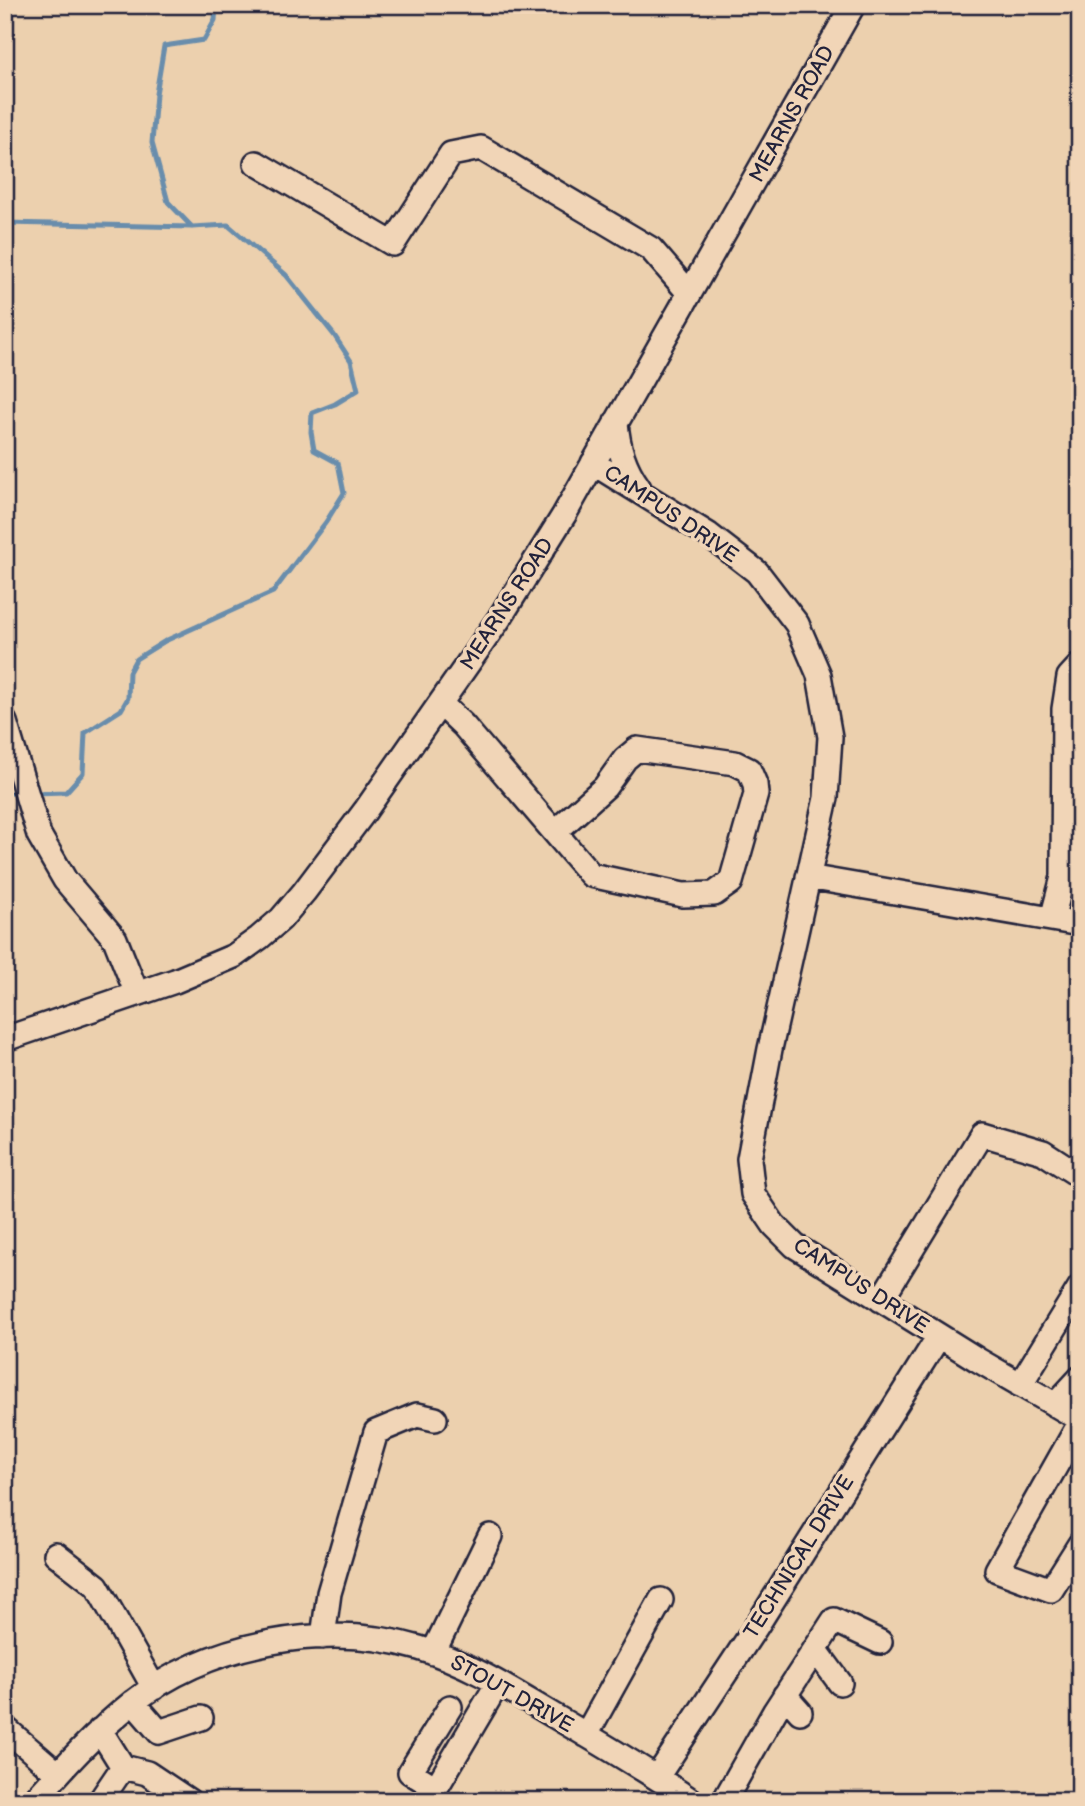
<svg xmlns="http://www.w3.org/2000/svg" width="1085" height="1806" viewBox="0 0 1085 1806" font-family="'Balsamiq Sans',sans-serif">
	<rect width="100%" height="100%" fill="#ecd0ae"/>
	<filter id="ink" filterUnits="userSpaceOnUse"><feTurbulence type="fractalNoise" baseFrequency=".0143" numOctaves="2"/><feDisplacementMap in="SourceGraphic" scale="14" xChannelSelector="R" yChannelSelector="G"/><feConvolveMatrix kernelMatrix="1 2 1 2 8 2 1 2 1" color-interpolation-filters="sRGB"/></filter>
	<g filter="url(#ink)">
		<g fill="none" stroke-linecap="round" stroke-linejoin="round">
			<path stroke="#698dac" stroke-width="5" d="M5,223L192,227L228,225L286,275L334,335L351,361L358,390L335,404L312,413L311,432L314,450L338,463L344,493L326,522L273,592L165,641L136,659L129,672L128,698L121,710L85,733L83,773L66,792L33,793
				M192,227L168,202L152,143L156,94L164,46L204,40L215,20L216,5
				M5,793H20"/>
			<defs>
				<path id="minor" d="M256,163L393,244L451,154L481,148L651,249L689,293
					M616,422C618,447 624,467 639,488
					M593,463L709,535L757,572L797,624L819,675L830,737L826,798L770,1049L749,1159L753,1194L774,1225L795,1246L978,1360L1080,1419
					M441,704L463,725L591,875L683,895L714,894L731,882L756,794L755,784L749,770L735,763L637,749L625,759L605,787L555,832
					M5,722L39,835L65,880L115,939L137,994
					M808,877L1080,924
					M1052,919L1063,877L1064,709L1069,677L1080,665
					M5,1039L175,981L234,956L259,938L281,919L304,892L365,811L499,619L564,515L853,5
					M881,1300L982,1134L1043,1152L1080,1176
					M1020,1385L1080,1287
					M1055,1405L1080,1378
					M1080,1423L997,1570L1051,1590L1080,1544
					M56,1554L97,1586L154,1688
					M323,1637L329,1593L376,1432L417,1415L435,1419
					M815,1649L840,1683
					M433,1653L490,1536
					M785,1695L800,1712
					M133,1702L159,1732L201,1718
					M450,1707L410,1772L436,1788L498,1683
					M5,1728L58,1774
					M100,1730L123,1767L147,1773L189,1801
					M586,1735L661,1600
					M657,1777L756,1627L939,1336
					M34,1801C65,1766 95,1732 132,1703C208,1643 326,1620 419,1648C469,1663 512,1691 556,1717C602,1744 648,1771 692,1801
					M100,1801L123,1767
					M724,1801L775,1711L834,1620L880,1642"/>
			</defs>
			<use href="#minor" stroke="#22223b" stroke-width="28"/>
			<use href="#minor" stroke="#f1d5b7" stroke-width="23"/>
		</g>
	</g>
	<g text-anchor="middle" dominant-baseline="central" stroke-width="7" stroke-linejoin="round" paint-order="stroke">
		<g font-size="21" fill="#22223b" stroke="#f1d5b7">
			<text transform="translate(792 114) rotate(-61)">MEARNS ROAD</text>
			<text transform="translate(671 514) rotate(34)">CAMPUS DRIVE</text>
			<text transform="translate(507 604) rotate(-57)">MEARNS ROAD</text>
			<text transform="translate(861 1286) rotate(33)">CAMPUS DRIVE</text>
			<text transform="translate(799 1557) rotate(-58)">TECHNICAL DRIVE</text>
			<text transform="translate(512 1694) rotate(29)">STOUT DRIVE</text>
		</g>
	</g>
	<rect width="1085" height="1806" fill="none" stroke="#f1d5b7" stroke-width="28"/>
	<rect x="14" y="14" width="1057" height="1778" fill="none" stroke="#22223b" stroke-width="2.5" filter="url(#ink)"/>
</svg>
